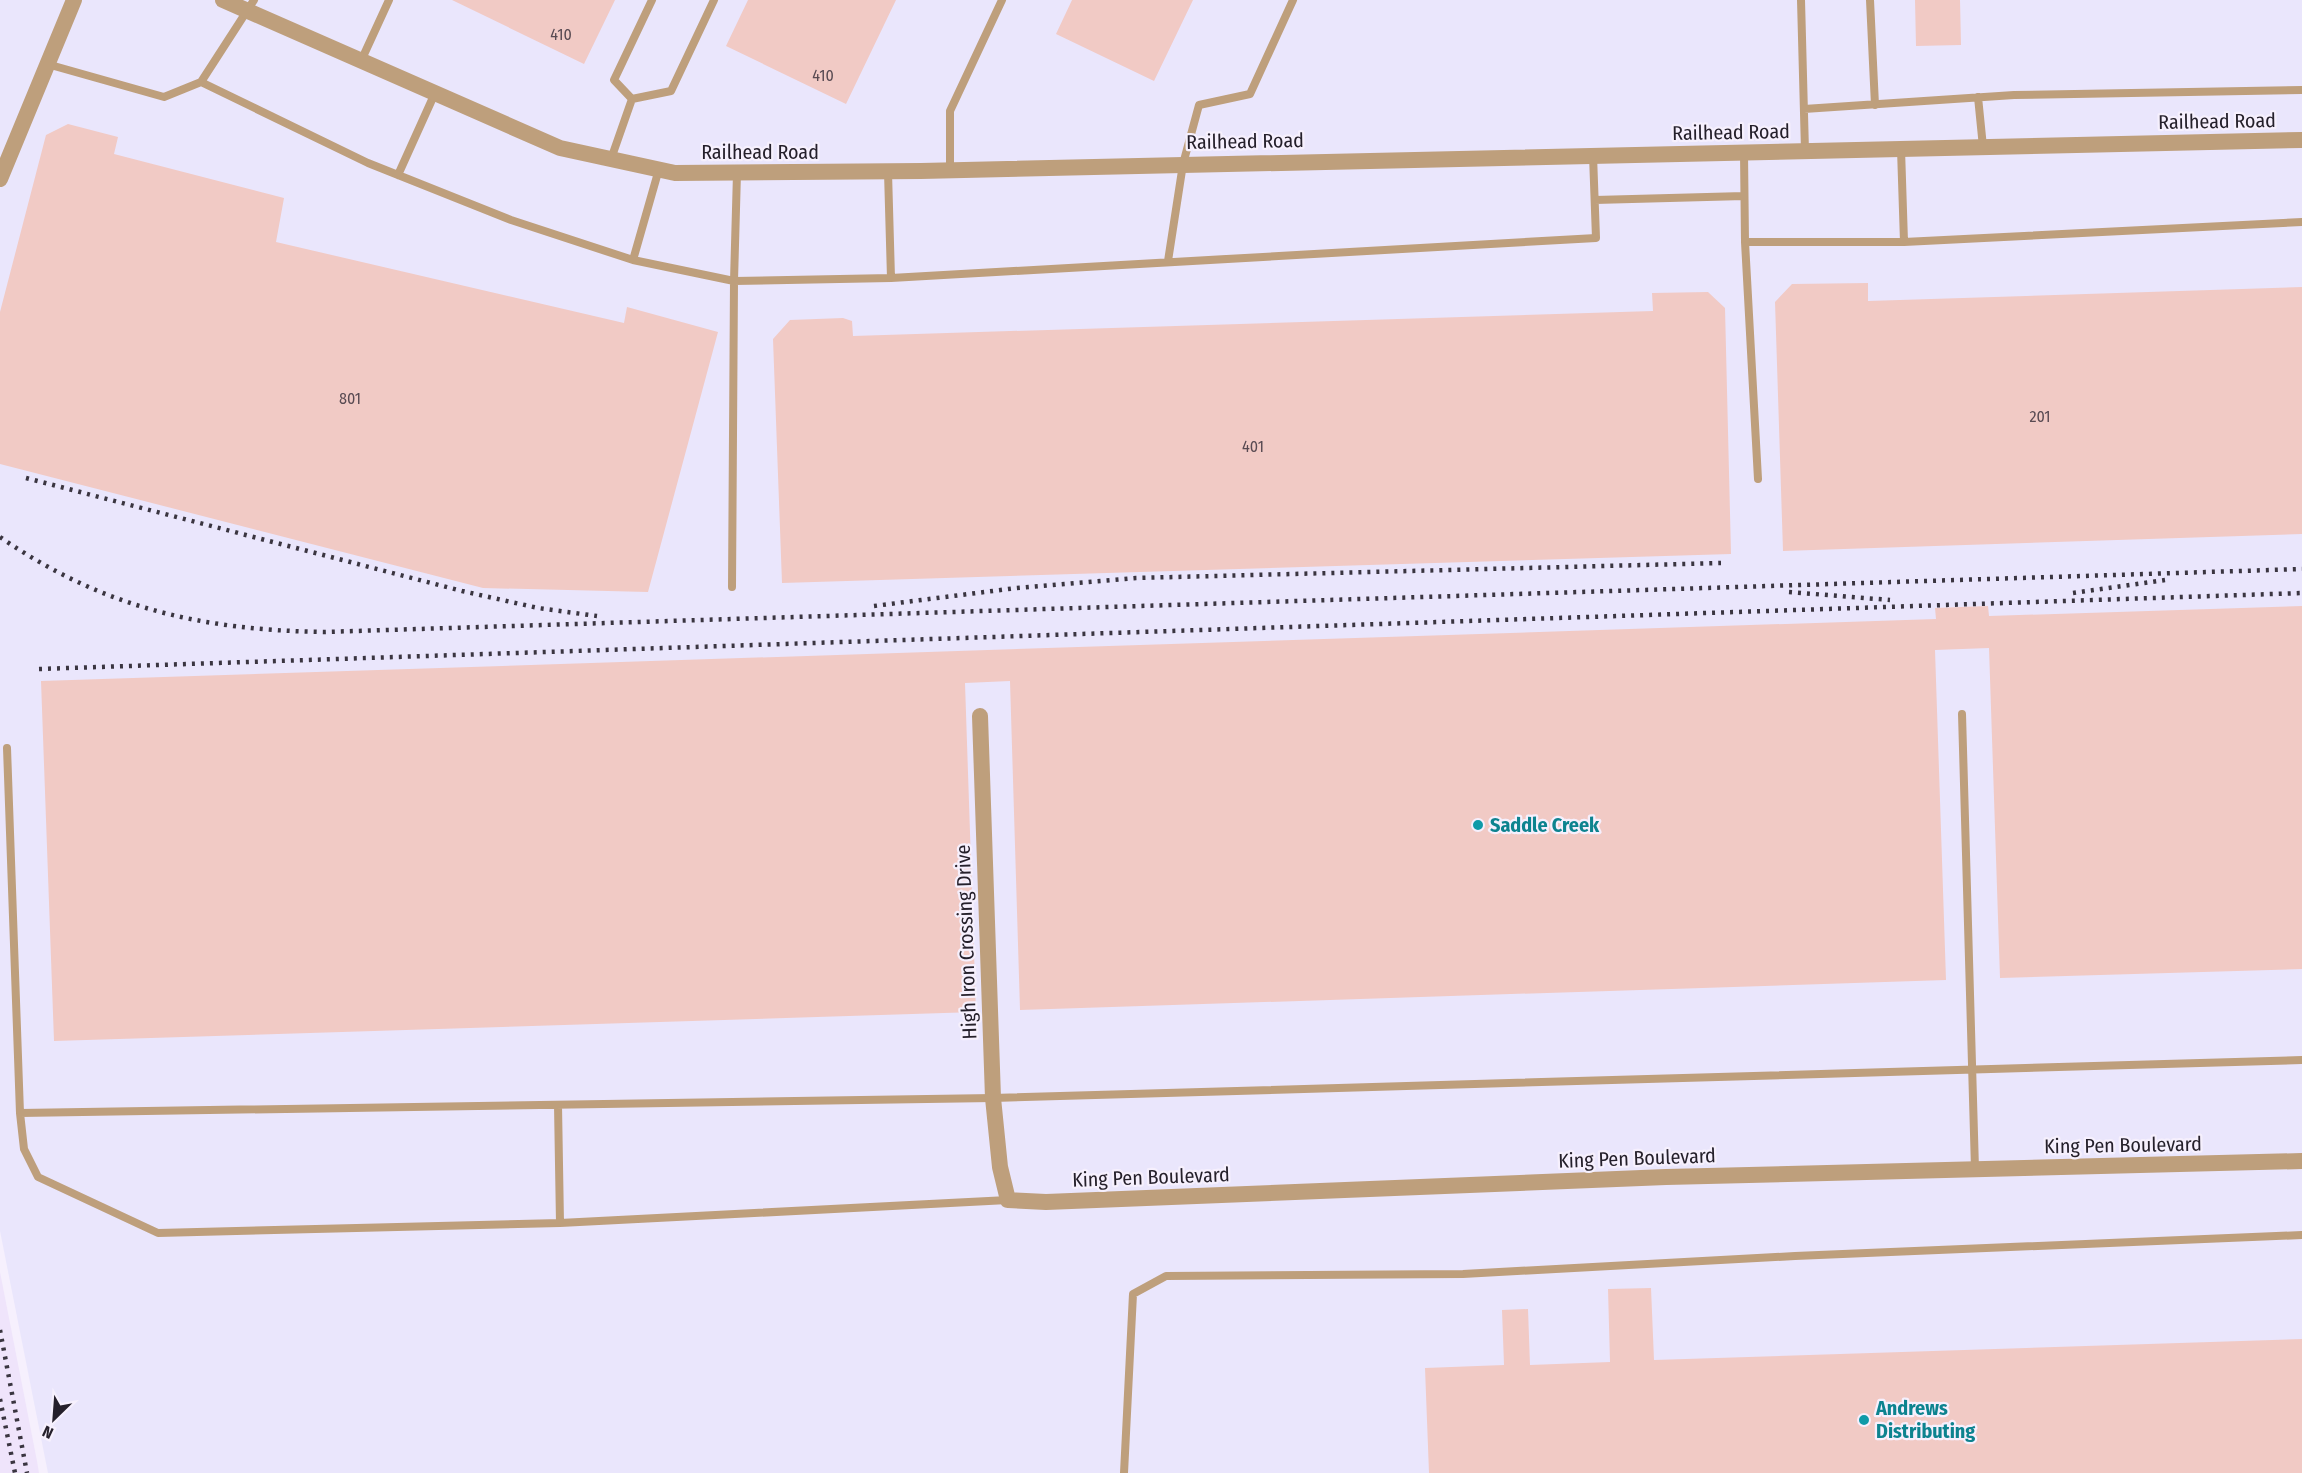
<svg xmlns="http://www.w3.org/2000/svg" width="2302" height="1473" viewBox="0 0 2302 1473" font-family="'Fira Sans Condensed',sans-serif">
	<rect width="100%" height="100%" fill="#f6f0fd"/>
	<path fill="#eae6fc" d="M0,0H2302V1473H48L0,1231Z"/>
	<path fill="#efe4fb" d="M0,1272L37,1461L39,1473H0Z"/>
	<path fill="#f1cac5" d="M452,0H615L584,64Z
		M748,0H896L846,104L726,46Z
		M1072,0H1193L1154,81L1056,34Z
		M1915,0H1960L1961,45L1916,46Z
		M68,124L118,137L114,154L284,198L276,242L624,323L627,307L718,332L648,592L483,588L0,464V312L46,135Z
		M1868,283V301L2302,287V534L1783,551L1775,302L1792,284Z
		M1708,292L1725,308L1731,554L782,583L773,339L790,320L843,318L852,321L853,336L1653,311L1652,293Z
		M1988,606L1989,616L2302,606V969L2000,978L1989,648L1935,650L1946,980L1020,1010L1010,681L965,683L976,1012L54,1041L41,681L1936,619L1935,608Z
		M1651,1288L1654,1360L2302,1339V1473H1429L1425,1368L1504,1365L1502,1310L1528,1309L1530,1365L1610,1362L1608,1289Z"/>
	<g fill="none" stroke-linecap="round" stroke-linejoin="round">
		<path stroke="#be9f7c" stroke-width="8" d="M254,0L201,82L368,163L511,220L633,260L734,281L732,587
			M1801,0L1805,151
			M1870,0L1875,105
			M361,61L389,0
			M47,64L164,97L201,82
			M1978,97L1983,147
			M632,99L614,80L652,0
			M1804,109L2014,95L2302,90
			M1901,149L1904,242
			M1744,153L1745,242L1758,479
			M611,159L632,99L671,91L714,0
			M950,170V111L1002,0
			M888,172L891,278
			M737,173L734,281L891,278L1596,238L1593,155
			M398,175L435,93
			M1595,200L1744,196
			M1745,242H1904L2302,222
			M633,260L659,169
			M1168,261L1183,164L1199,105L1250,94L1293,0
			M1962,714L1975,1169
			M7,748L20,1113L993,1098L2302,1060
			M558,1105L560,1223L1008,1200
			M20,1113L24,1149L38,1177L158,1233L560,1223
			M1124,1473L1133,1294L1166,1276L1463,1274L1795,1256L2302,1235"/>
		<path stroke="#be9f7c" stroke-width="16" d="M223,0L560,148L675,173L921,171L2302,140
			M0,179L74,0
			M980,716L993,1098L1000,1167L1008,1200L1046,1202L1666,1177L2302,1161"/>
		<path stroke="#3a3540" stroke-width="4.5" stroke-dasharray="3 6" stroke-linecap="butt" d="M26,478L462,591L538,608L597,616
			M0,537C103,608 201,630 324,632L2302,569
			M1789,592L1890,600
			M2073,593L2165,580
			M874,606L1016,588L1136,578L1721,563
			M39,669L2302,593
			M0,1330L27,1473
			M0,1399L15,1473"/>
	</g>
	<g fill="#0f9aa8" stroke="#f6f0fd" stroke-width="2">
		<circle cx="1478" cy="825" r="6"/>
		<circle cx="1864" cy="1420" r="6"/>
	</g>
	<g text-anchor="middle" dominant-baseline="central" stroke-width="4.5" stroke-linejoin="round" paint-order="stroke">
		<g font-size="16" fill="#584a52">
			<text x="561" y="34">410</text>
			<text x="823" y="75">410</text>
			<text x="350" y="398">801</text>
			<text x="2040" y="416">201</text>
			<text x="1253" y="446">401</text>
		</g>
		<g font-size="20" fill="#25202b" stroke="#f6f0fd">
			<text transform="translate(2217 121) rotate(-1)">Railhead Road</text>
			<text transform="translate(1731 132) rotate(-1)">Railhead Road</text>
			<text transform="translate(1245 141) rotate(-1)">Railhead Road</text>
			<text x="760" y="152">Railhead Road</text>
			<text transform="translate(966 942) rotate(-92)">High Iron Crossing Drive</text>
			<text transform="translate(2123 1145) rotate(-1)">King Pen Boulevard</text>
			<text transform="translate(1637 1158) rotate(-2)">King Pen Boulevard</text>
			<text transform="translate(1151 1177) rotate(-2)">King Pen Boulevard</text>
		</g>
		<g font-size="20" font-weight="bold" fill="#0d838f" stroke="#f6f0fd" text-anchor="start">
			<text x="1490" y="825">Saddle Creek</text>
			<text x="1876" y="1408">Andrews<tspan x="1876" dy="23">Distributing</tspan></text>
		</g>
	</g>
	<g transform="translate(54 1419) rotate(205)" stroke="#f6f0fd" stroke-width="4.5" paint-order="stroke">
	<path d="M0-4.5L10 22L0 15L-10 22Z" fill="#25202b"/>
	<text y="-9" font-size="16" font-weight="bold" text-anchor="middle" fill="#25202b">N</text>
	</g>
</svg>
